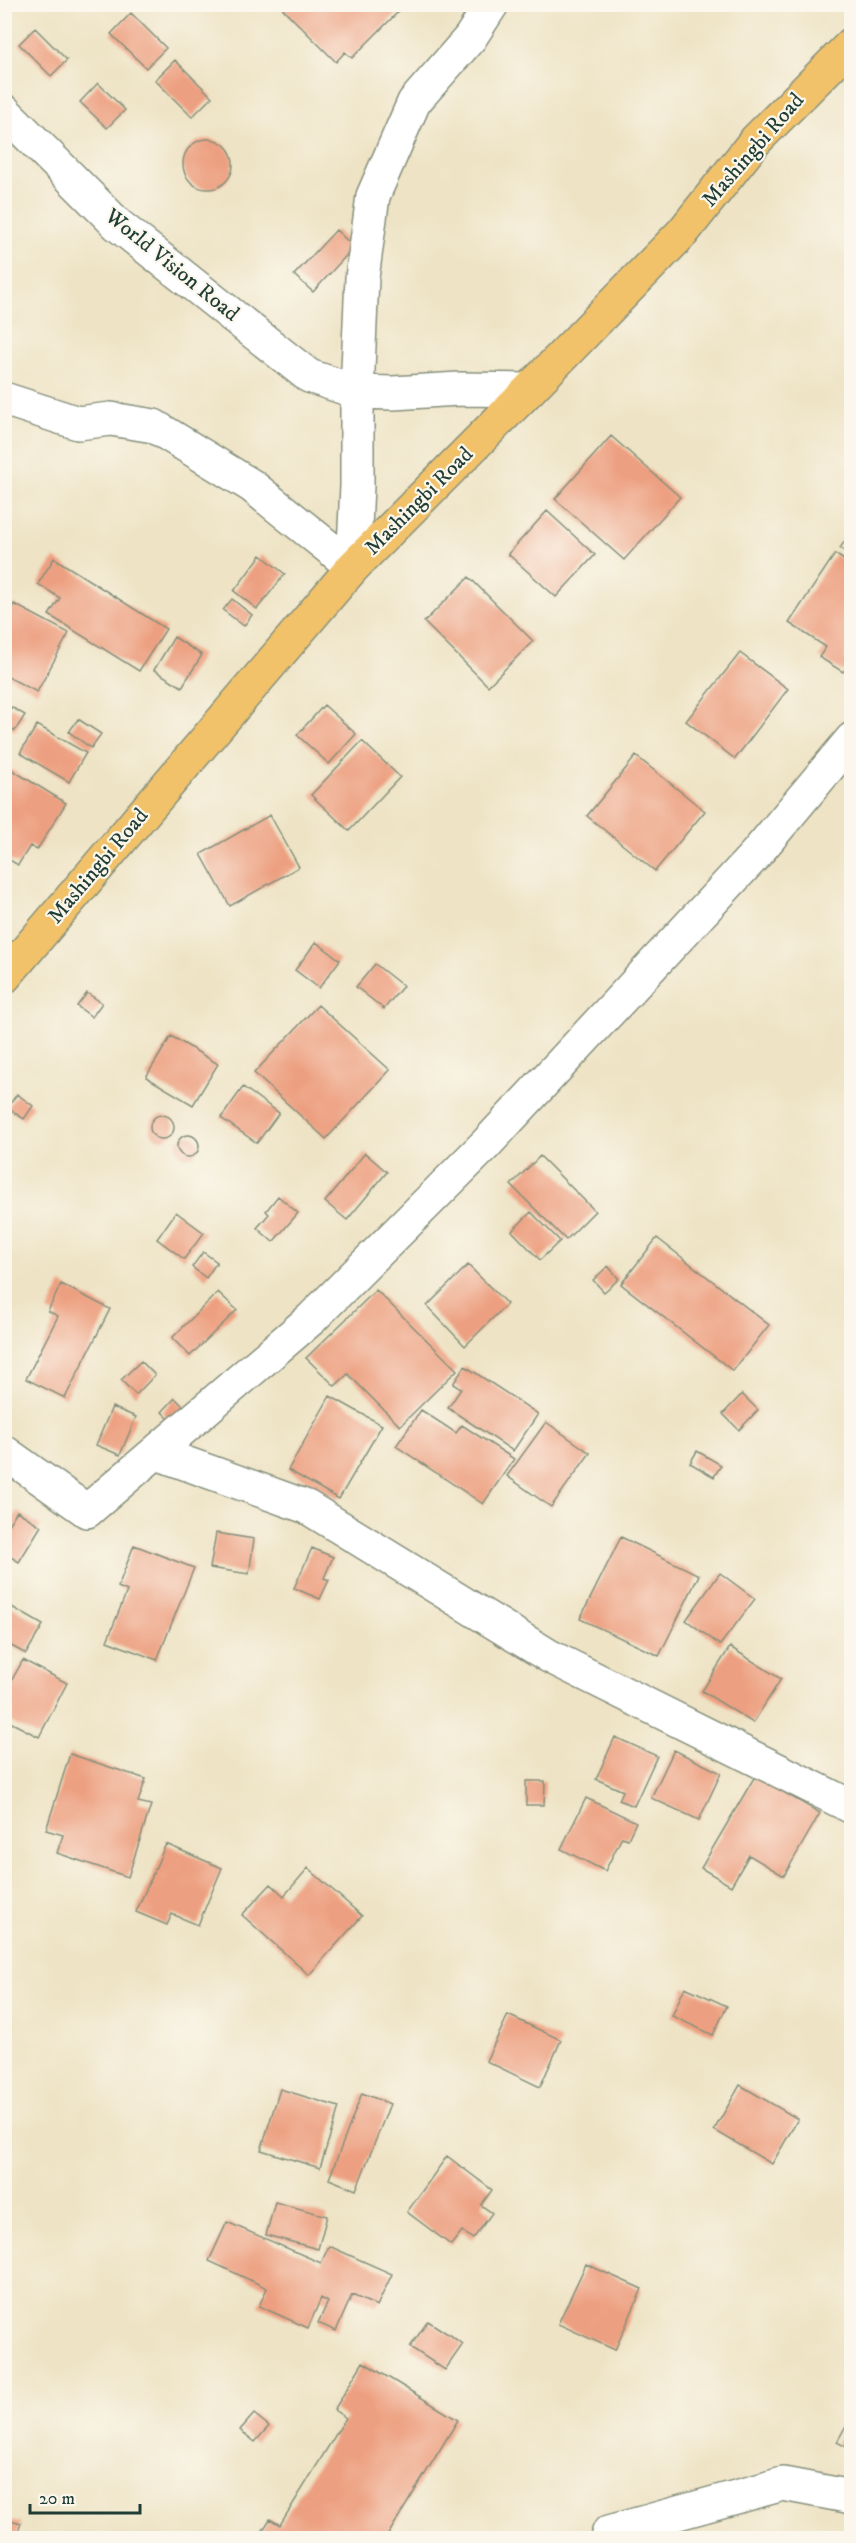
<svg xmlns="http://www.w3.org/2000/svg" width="856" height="2543" viewBox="0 0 856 2543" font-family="'IM FELL DW Pica',serif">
	<rect width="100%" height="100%" fill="#fbf7ec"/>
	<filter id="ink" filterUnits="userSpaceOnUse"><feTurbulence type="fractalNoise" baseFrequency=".0167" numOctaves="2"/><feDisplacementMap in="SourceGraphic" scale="12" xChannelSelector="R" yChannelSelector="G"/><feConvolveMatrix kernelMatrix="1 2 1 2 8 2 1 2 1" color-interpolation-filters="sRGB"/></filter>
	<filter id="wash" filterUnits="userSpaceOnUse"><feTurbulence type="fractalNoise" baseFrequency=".008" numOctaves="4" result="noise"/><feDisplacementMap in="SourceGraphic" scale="24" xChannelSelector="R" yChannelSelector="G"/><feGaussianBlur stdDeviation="1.35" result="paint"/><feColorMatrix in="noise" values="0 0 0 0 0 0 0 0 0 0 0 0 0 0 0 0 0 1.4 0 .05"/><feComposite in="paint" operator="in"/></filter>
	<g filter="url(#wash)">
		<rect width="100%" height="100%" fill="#eee3c5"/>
		<g id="blocks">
			<path fill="#eda081" d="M278,4H406L352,58L345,52L336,62Z
				M131,13L166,48L146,68L111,34Z
				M35,28L67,60L51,76L19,44Z
				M175,60L212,97L192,117L155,80Z
				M98,83L125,110L107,128L80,102Z
				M183 164a25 25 0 1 1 50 0a25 25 0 1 1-50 0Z
				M336,230L354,247L313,292L294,275Z
				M611,436L680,497L624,560L555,499Z
				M547,511L595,555L556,597L508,554Z
				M852,531V556L840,548Z
				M835,554L852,565V648L845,658L851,661L843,672L819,657L826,647L789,623Z
				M261,555L285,574L257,609L234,591Z
				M54,558L166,629L139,671L49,615L60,598L38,584Z
				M469,577L533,641L488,686L424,622Z
				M232,599L252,615L244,626L223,610Z
				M14,604L69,633L37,692L4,675V622Z
				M174,637L202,655L182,687L154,670Z
				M740,653L788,689L735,759L686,721Z
				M324,705L356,734L329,764L297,735Z
				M11,707L25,715L15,731L4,724V716Z
				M78,719L101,734L91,748L69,732Z
				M37,725L86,753L69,782L20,753Z
				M362,741L400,777L349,831L311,795Z
				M636,756L705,811L655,871L587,816Z
				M9,768L66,803L37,850L30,846L18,865L8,859L4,865V774Z
				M270,815L299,867L230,906L201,854Z
				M316,942L340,960L319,988L295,970Z
				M375,964L403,986L384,1009L356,987Z
				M87,993L102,1003L92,1017L77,1006Z
				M318,1005L390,1070L326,1139L254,1073Z
				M171,1036L218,1064L193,1105L146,1077Z
				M243,1087L279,1113L257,1143L221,1118Z
				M17,1094L33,1106L24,1119L7,1108Z
				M150 1127a12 12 0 1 1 24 0a12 12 0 1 1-24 0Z
				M177 1146a11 11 0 1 1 22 0a11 11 0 1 1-22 0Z
				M365,1153L387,1172L347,1220L325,1202Z
				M540,1156L595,1211L566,1240L511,1185Z
				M278,1196L298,1213L273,1242L257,1228L269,1214L266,1211Z
				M176,1212L204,1233L184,1259L157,1239Z
				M531,1212L560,1241L540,1260L512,1231Z
				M657,1238L769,1325L733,1371L621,1284Z
				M203,1252L217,1262L206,1278L192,1267Z
				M468,1265L507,1304L465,1346L427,1306Z
				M608,1266L619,1279L604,1292L593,1280Z
				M61,1284L110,1309L65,1398L26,1379L58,1316L48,1311Z
				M376,1290L457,1370L400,1426L348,1374L335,1386L306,1358Z
				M218,1292L237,1310L190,1356L172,1338Z
				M141,1361L155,1375L136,1395L121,1380Z
				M465,1366L538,1414L513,1451L448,1408L461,1389L453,1384Z
				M742,1394L758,1410L739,1430L723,1414Z
				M330,1396L382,1425L339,1499L288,1470Z
				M175,1398L188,1411L175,1425L162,1412Z
				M112,1407L136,1417L120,1455L96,1445Z
				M421,1410L456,1433L462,1425L514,1459L483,1504L396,1446Z
				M546,1422L590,1453L551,1507L507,1476Z
				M697,1451L721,1465L714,1477L690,1463Z
				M17,1511L41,1526L19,1562L4,1553V1531Z
				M216,1533L254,1539L249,1574L210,1568Z
				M621,1537L699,1575L659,1656L580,1619Z
				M134,1545L194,1568L157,1660L107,1641L127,1591L118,1587Z
				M312,1548L333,1557L324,1578L329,1580L320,1599L294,1588Z
				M720,1573L755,1599L720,1645L686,1620Z
				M5,1603L43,1625L26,1654L4,1642Z
				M730,1647L781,1679L753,1723L702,1691Z
				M23,1660L67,1683L39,1737L4,1719V1694Z
				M615,1737L657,1756L634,1806L619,1800L623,1791L596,1779Z
				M674,1750L721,1773L699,1820L651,1798Z
				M70,1754L146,1779L138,1802L151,1805L128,1877L57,1853L63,1835L46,1830Z
				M755,1776L820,1813L784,1876L749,1855L731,1886L701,1868Z
				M526,1781H545L544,1805H526Z
				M586,1798L636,1822L628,1839L622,1837L605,1871L561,1849Z
				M166,1844L222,1868L198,1925L172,1914L167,1925L136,1912Z
				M308,1868L362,1916L309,1975L242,1915L271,1884L284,1896Z
				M685,1987L727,2006L713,2035L672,2016Z
				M508,2015L561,2040L540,2087L486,2061Z
				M740,2085L798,2119L772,2164L714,2130Z
				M280,2089L339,2107L320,2168L261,2150Z
				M362,2093L390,2104L356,2190L329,2179Z
				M447,2156L492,2190L481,2205L492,2213L473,2239L462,2231L451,2245L407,2212Z
				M275,2202L327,2216L318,2249L266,2235Z
				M227,2222L321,2263L329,2246L392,2274L377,2306L352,2295L336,2331L318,2323L328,2302L321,2298L308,2328L259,2306L267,2288L209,2261Z
				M586,2264L642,2289L615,2350L558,2324Z
				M428,2321L463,2344L445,2370L410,2347Z
				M363,2362L458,2420L386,2538H258L270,2519L280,2525L346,2418L334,2410Z
				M254,2414L269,2426L255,2442L240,2430Z
				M852,2415V2450L837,2442Z
				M4,2518L21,2523L16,2538H4Z"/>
		</g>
	</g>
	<g filter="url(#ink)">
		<use href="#blocks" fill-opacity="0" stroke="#86907c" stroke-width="1.5"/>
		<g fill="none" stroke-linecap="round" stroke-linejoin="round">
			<defs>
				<path id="minor" d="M4,111L118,225L309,376L357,392L393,393L459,389L529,390
					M4,399L78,423L111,419L154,426L252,486L353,567
					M353,567L357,486V392L362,278L373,196L414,102L470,38L492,4
					M4,1452L87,1511L311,1319L486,1144L755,855L852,739
					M157,1453L307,1507L549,1656L852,1807
					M607,2538L609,2532L783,2484L852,2497"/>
				<path id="major" d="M4,977L353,567L529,390L683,232L756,140L852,44"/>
			</defs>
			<use href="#minor" stroke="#86907c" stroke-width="36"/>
			<use href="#major" stroke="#86907c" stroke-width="36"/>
			<use href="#minor" stroke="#fff" stroke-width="33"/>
			<use href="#major" stroke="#f2c26a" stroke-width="33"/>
		</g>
	</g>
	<g text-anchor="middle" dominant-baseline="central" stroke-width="4.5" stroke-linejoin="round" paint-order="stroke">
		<g font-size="22" fill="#1f3d34" stroke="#fbf7ec">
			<text transform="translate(753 150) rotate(-49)">Mashingbi Road</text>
			<text transform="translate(172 265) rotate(39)">World Vision Road</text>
			<text transform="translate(419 501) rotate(-45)">Mashingbi Road</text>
			<text transform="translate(98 866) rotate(-50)">Mashingbi Road</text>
		</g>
	</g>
	<rect width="856" height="2543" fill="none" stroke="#fbf7ec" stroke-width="24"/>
	<path d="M30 2504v9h110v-9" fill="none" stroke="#1f3d34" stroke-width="3"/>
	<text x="39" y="2504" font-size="18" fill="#1f3d34" stroke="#fbf7ec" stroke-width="4.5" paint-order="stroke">20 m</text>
</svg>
